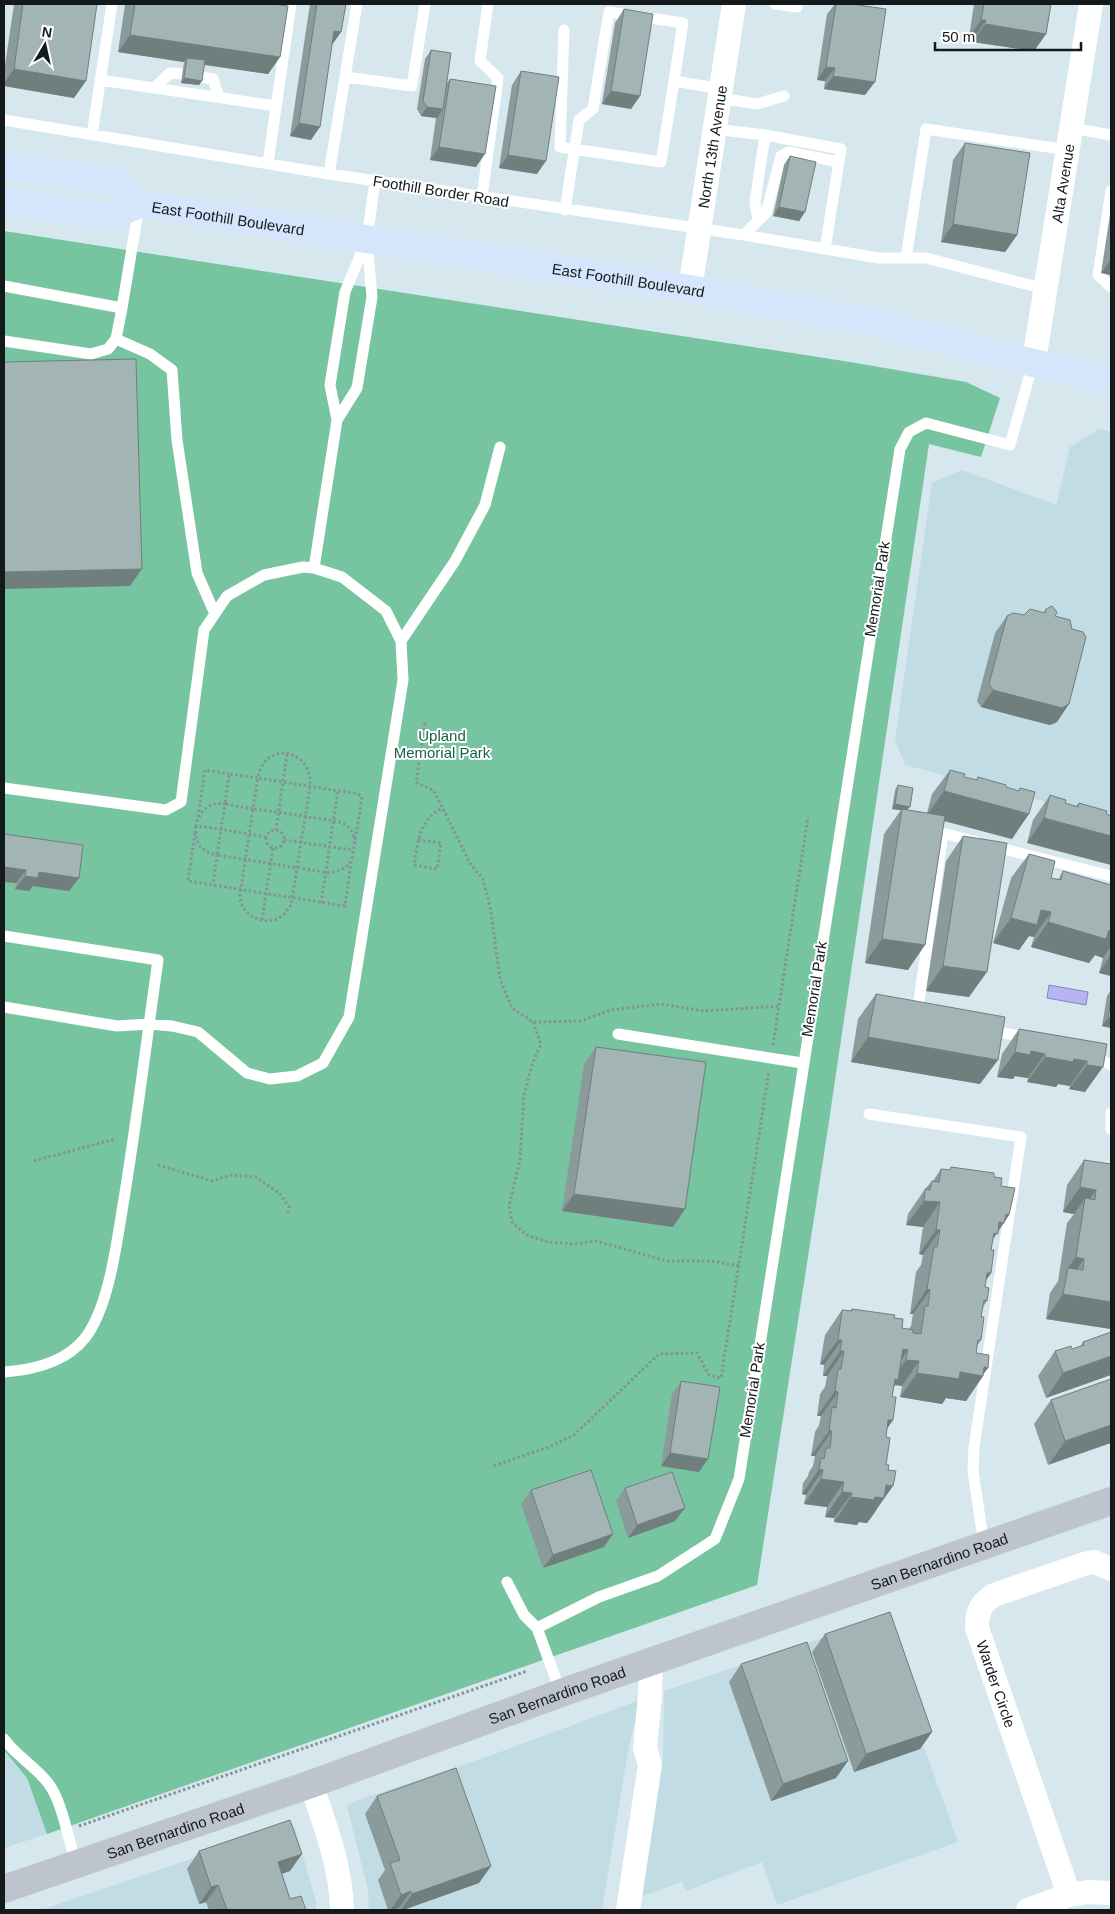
<svg xmlns="http://www.w3.org/2000/svg" width="1115" height="1914" viewBox="0 0 1115 1914" font-family="Helvetica,sans-serif">
	<rect width="100%" height="100%" fill="#d6e7ee"/>
	<path fill="#c2dce6" d="M1099,429L1111,432V819L905,765L895,740L932,483L962,470L1056,505L1070,447Z
		M878,1619L958,1842L777,1905L762,1862L686,1891L682,1882L640,1897L663,1758L664,1691Z
		M640,1700L628,1751L602,1910H369L368,1889L347,1806L355,1801L492,1755Z
		M4,1750L27,1778L47,1834L4,1848Z
		M286,1824L295,1827L316,1902V1910H41L171,1866Z"/>
	<path fill="#77c4a0" d="M4,231L850,362L966,382L1000,398L981,457L929,444L828,1128L757,1585L47,1834L27,1778L4,1750Z"/>
	<path fill="#b6b4f4" stroke="#8586b3" d="M1049,985L1088,992L1086,1005L1047,998Z"/>
	<g fill="none" stroke-linecap="round" stroke-linejoin="round">
		<path stroke="#859297" stroke-width="3" stroke-dasharray="2.5 2.5" stroke-linecap="butt" d="M425,723L416,782L434,791L471,865L483,879L490,906L500,979L512,1008L533,1022L581,1021L610,1010L661,1004L704,1011L779,1006
			M287,754L283,782L258,778L253,809L225,804L229,774L258,778C264,741 308,749 310,779C310,794 306,810 304,825C299,851 296,878 291,905C287,911 282,918 274,920C258,924 239,912 240,895L253,809C271,811 290,814 308,817C320,819 333,819 344,824C350,827 353,834 355,840
			M198,817L205,770L229,774
			M196,826C194,843 201,852 217,855L213,885
			M266 839a9 9 0 1 1 18 0a9 9 0 1 1-18 0Z
			M195,833L188,881L345,906L351,862
			M266,837C243,833 220,829 196,826C199,811 210,801 225,804L217,855L330,873C340,871 347,868 352,859L362,797L358,794L283,782L276,830
			M284,840L353,850
			M418,840L441,843L437,869L414,865C418,841 419,821 442,808
			M321,903L338,790
			M262,920L273,847
			M533,1022L541,1044L532,1065L524,1095L520,1160L509,1206L512,1222L527,1235L548,1242L576,1244L596,1241L667,1261H712L739,1266
			M773,1045L808,817
			M34,1161L115,1139
			M158,1165L212,1181L231,1175L256,1177L280,1194L289,1207L288,1214
			M494,1466L551,1446L574,1435L659,1354L697,1353L709,1375L721,1378L769,1071
			M79,1826L527,1671"/>
		<path stroke="#fff" stroke-width="11" d="M775,4L797,7
			M564,30L560,147L661,162L674,81L721,89
			M200,77L213,79L219,97
			M346,77L412,86L425,4
			M100,80L276,106
			M154,88L170,73L182,74
			M720,98L757,104L784,96
			M4,120L329,174L744,235L878,258H926L1045,289
			M1071,128L1111,135
			M714,129L765,135L841,149L825,249
			M92,135L112,4
			M268,163L291,4
			M329,174L357,4
			M1111,191L1098,275L1111,287
			M482,197L498,78L480,61L488,4
			M565,210L579,120L593,109L609,12L683,23L674,81
			M758,220L755,202L765,135
			M744,235L766,213L781,156L789,152L839,162
			M906,258L926,129L1068,150
			M4,286L122,308L139,206
			M116,339L150,354L172,370L177,440L197,573L215,614
			M4,341L91,354L108,349L116,339L122,308
			M337,420L357,388L372,297L367,239L375,181
			M401,641L455,561L485,505L500,447
			M4,788L166,810L181,802L204,630L227,596L264,575L303,567L314,568
			M992,846L1111,876
			M4,936L158,960C146,1044 136,1128 122,1211C116,1248 108,1308 85,1338C66,1362 33,1370 4,1372
			M4,1007L117,1026L149,1024L172,1026L198,1032L247,1073L270,1079L297,1076L323,1063L349,1017L403,680L401,641L386,611L342,577L314,568L337,420L330,385L345,292L367,239
			M917,1015L943,833L976,842
			M989,1030L1030,1038
			M618,1034L802,1063
			M1091,1054L1111,1065
			M1111,1113V1129
			M869,1114L1021,1137L974,1447L973,1471L984,1545
			M507,1582L524,1615L537,1628L561,1693
			M537,1628L599,1597L658,1576L715,1539L739,1479L900,449L909,432L926,423L1010,445L1033,363
			M4,1739C16,1756 35,1766 48,1783C62,1800 69,1842 76,1864"/>
		<g stroke="#fff" stroke-width="24">
			<path id="s1" d="M690,289L734,4"/>
			<path id="s2" d="M1034,361L1091,4"/>
			<path d="M311,1784C325,1825 341,1866 342,1910"/>
			<path d="M1069,1895L977,1628C977,1612 980,1604 994,1595L1084,1564L1094,1562L1111,1569"/>
			<path d="M628,1910L650,1765L645,1748L650,1696L651,1662"/>
			<path d="M1028,1910L1069,1895L1088,1892L1111,1893"/>
		</g>
		<path stroke="#bdc4ce" stroke-width="28" id="s3" d="M4,1889L311,1784L561,1693L1111,1501"/>
		<g stroke="#d5e5fb" stroke-width="28">
			<path d="M4,165L114,181L139,204"/>
			<path id="s4" d="M4,201L108,217L139,204L690,289L844,317L879,323L991,353L1111,381"/>
		</g>
	</g>
	<path fill="#8b9b9b" d="M14,4H97L74,98L4,86V72Z
		M125,4H273L280,57L268,74L204,65L199,85L181,83L184,62L118,52Z
		M310,4H346L341,32L332,44L311,140L290,136Z
		M835,4H852L865,95L824,89L825,81L817,80L827,14Z
		M974,4H1051L1046,34L1034,51L973,42L974,38L969,37Z
		M624,9L640,96L631,109L602,104L615,23Z
		M431,50L446,84L450,79L476,167L430,160L436,118L421,116L417,109L425,59Z
		M521,71L537,174L499,168L512,85Z
		M965,143L1017,235L1005,252L941,242L953,160Z
		M790,156L805,212L799,221L773,216L784,165Z
		M1111,208V275L1101,273Z
		M1046,609L1055,616L1057,722L1050,725L981,707L977,701L995,633L1007,616L1024,615L1043,613Z
		M950,770L964,777L976,780L978,777L1006,787L1018,791L1020,788L1012,839L944,821L908,970L865,963L884,834L901,810L892,809L895,790L898,785L907,810L927,813L932,794Z
		M1050,795L1065,803L1076,806L1079,803L1106,814L1027,843L1033,820Z
		M4,834L79,878L69,891L33,886L29,891L15,889L16,883L4,882Z
		M963,836L969,997L926,991L946,861Z
		M1029,854L1051,878L1058,880L1063,871L1111,885V976L1099,973L1103,958L1095,955L1089,963L1031,947L1034,937L1029,936L1019,950L993,943L1011,878Z
		M1111,990V1028L1102,1026L1107,996Z
		M876,994L980,1084L851,1062L858,1019Z
		M1019,1029L1107,1044L1085,1092L1069,1089L1070,1086L1058,1084L1056,1087L1027,1082L1028,1078L1015,1076L1013,1079L997,1077L1002,1054Z
		M596,1047L673,1227L562,1211L584,1064Z
		M1084,1160L1111,1164V1329L1046,1319L1050,1293L1058,1281L1067,1223L1074,1214L1063,1212L1067,1185Z
		M951,1167L994,1177L1001,1186L1009,1215L992,1241L991,1250V1273L986,1280L985,1287L987,1301L983,1307L981,1317V1340L977,1346L976,1353L988,1368L983,1374V1376L966,1401L946,1398L942,1404L900,1397L902,1386L895,1385L894,1387L892,1397L893,1420L887,1429L876,1511L867,1523L859,1522L857,1525L834,1522V1518L825,1517L827,1507L804,1504L806,1495L802,1494L803,1483L808,1476L809,1472L813,1466L815,1456H811L815,1432L819,1425L821,1416H817L820,1394L825,1387L827,1376H823L824,1365L820,1364L825,1335L842,1310L850,1311L852,1309L894,1318L902,1328L909,1329L911,1326L913,1314H910L916,1272L921,1265L923,1255L919,1254L923,1227L906,1225L908,1214L925,1189L932,1181H933L941,1169L949,1170Z
		M1111,1333L1046,1398L1038,1376L1055,1351L1072,1349L1080,1347L1083,1342Z
		M1111,1379L1048,1465L1034,1424L1051,1400Z
		M681,1381L699,1472L661,1466L672,1394Z
		M625,1488L675,1521L628,1538L616,1501Z
		M531,1490L604,1547L543,1568L521,1504Z
		M825,1634L932,1732L920,1749L854,1772L812,1652Z
		M741,1664L836,1778L771,1801L729,1682Z
		M377,1796L491,1866L479,1883L403,1910H400L399,1908L394,1910H388L378,1880L385,1870L365,1814Z
		M199,1851L290,1871L282,1874L290,1899L306,1910H209L206,1902L199,1904L187,1869Z"/>
	<path fill="#717e7e" d="M981,20H986L974,38L969,37Z
		M985,24L1046,34L1034,51L973,42Z
		M334,31L341,32L332,45Z
		M130,35L280,57L268,74L187,62V58L184,62L118,52Z
		M826,67L835,68L825,81L817,80Z
		M14,69L86,81L74,98L4,86V83Z
		M833,76L875,82L865,95L824,89Z
		M184,78L202,81L199,85L181,83Z
		M611,91L640,96L631,109L602,104Z
		M427,107L443,109L437,118L421,116Z
		M299,123L320,127L311,140L290,136Z
		M439,147L485,154L476,167L430,160Z
		M508,155L546,161L537,174L499,168Z
		M779,207L805,212L799,221L773,216Z
		M953,224L1017,235L1005,252L941,242Z
		M1111,260V275L1101,273Z
		M142,569L130,586L4,589V572Z
		M993,690L1069,704L1057,722L1050,725L981,707Z
		M944,791L1029,814L1012,839L926,816Z
		M895,804L910,807L906,811L892,809Z
		M1044,818L1111,836V865L1027,843Z
		M4,867L26,870L16,883L4,882Z
		M39,872L79,878L69,891L33,886L29,891L15,889L25,876Z
		M1041,910L1051,912L1034,937L1029,936L1019,950L993,943L1011,918Z
		M1048,922L1111,931V946L1103,958L1095,955L1089,963L1031,947Z
		M882,939L925,945L908,970L865,963Z
		M1111,954V976L1099,973Z
		M943,966L987,972L969,997L926,991Z
		M1108,1018H1111V1028L1102,1026Z
		M868,1037L998,1060L980,1084L851,1062Z
		M1031,1051L1045,1054L1028,1078L1015,1076L1013,1079L997,1077L1015,1052Z
		M1045,1057L1074,1059L1087,1061L1070,1086L1058,1084L1056,1087L1027,1082Z
		M1087,1065L1103,1067L1085,1092L1069,1089Z
		M1080,1187L1096,1190L1083,1208L1085,1198L1074,1214L1063,1212Z
		M574,1194L685,1209L673,1227L562,1211Z
		M924,1201L940,1202L923,1227L906,1225Z
		M1006,1214L1009,1215L980,1258L999,1222Z
		M936,1230H940L923,1255L919,1254Z
		M1076,1257L1084,1259L1067,1284V1269Z
		M987,1273H991L974,1298Z
		M927,1289L930,1290L913,1314H910Z
		M1063,1294L1111,1302V1329L1046,1319Z
		M838,1340H842L824,1365L820,1364Z
		M903,1349L908,1350L891,1375Z
		M840,1351H844L827,1376H823Z
		M1111,1356V1375L1046,1398L1063,1373Z
		M906,1360L919,1361L902,1386L895,1385L881,1405L889,1384Z
		M984,1367L988,1368L982,1376H983L966,1401L946,1398L942,1404L900,1397L917,1373L960,1372Z
		M835,1391L838,1392L821,1416H817Z
		M888,1420H893L875,1445Z
		M1111,1425V1443L1048,1465L1065,1441Z
		M829,1431H832L815,1456H811Z
		M670,1453L708,1459L699,1472L661,1466Z
		M819,1469L823,1470L806,1495L802,1494Z
		M821,1479L844,1482L827,1507L804,1504Z
		M886,1485L893,1486L867,1523L859,1522L857,1525L834,1522L851,1497Z
		M842,1492L852,1493L834,1518L825,1517Z
		M685,1508L675,1521L628,1538L637,1525Z
		M613,1534L604,1547L543,1568L553,1555Z
		M932,1732L920,1749L854,1772L866,1754Z
		M848,1761L836,1778L771,1801L783,1784Z
		M302,1854L290,1871L265,1879L278,1862Z
		M491,1866L479,1883L403,1910H401L412,1894Z
		M218,1885L206,1902L199,1904L211,1887Z
		M411,1891L399,1908L394,1910H390L401,1895Z"/>
	<path fill="#a2b4b4" stroke="#717e7e" d="M23,4H97L86,81L14,69Z
		M135,4H273L288,6L280,57L130,35Z
		M317,4H346L341,32L334,31L320,127L299,123Z
		M836,4H852L886,9L875,82L833,76L835,68L826,67Z
		M984,4H1051L1046,34L985,24L986,20H981Z
		M624,9L653,14L640,96L611,91Z
		M431,50L451,53L443,109L427,107L423,101Z
		M187,58L205,60L202,81L184,78Z
		M521,71L559,77L546,161L508,155Z
		M450,79L496,86L485,154L439,147Z
		M965,143L1030,153L1017,235L953,224Z
		M790,156L816,162L805,212L779,207Z
		M136,359L142,569L4,572V362Z
		M1052,606L1057,612L1055,616L1070,620L1072,629L1083,632L1086,637L1069,704L1062,708L993,690L989,684L1007,616L1013,613L1024,615L1030,609L1045,613L1046,609Z
		M950,770L965,774L964,777L977,780L978,777L1006,785V787L1019,791L1020,788L1035,792L1029,814L944,791Z
		M898,785L913,788L910,807L895,804Z
		M1050,795L1066,800L1065,803L1078,807L1079,803L1107,811L1106,814L1111,816V836L1044,818Z
		M902,809L945,816L925,945L882,939Z
		M4,834L83,845L79,878L39,872L38,878L25,876L26,870L4,867Z
		M963,836L1007,843L987,972L943,966Z
		M1029,854L1055,861L1051,878L1061,880L1063,871L1111,885V931L1109,930L1106,939L1048,922L1051,912L1041,910L1037,925L1011,918Z
		M876,994L1005,1017L998,1060L868,1037Z
		M1111,1000V1018H1108Z
		M1019,1029L1107,1044L1103,1067L1087,1065V1061L1074,1059L1073,1062L1045,1057V1054L1031,1051L1030,1055L1015,1052Z
		M596,1047L706,1062L685,1209L574,1194Z
		M1084,1160L1111,1164V1302L1063,1294L1068,1268L1083,1270L1084,1259L1076,1257L1085,1198L1095,1200L1096,1190L1080,1187Z
		M951,1167L994,1173V1177L1002,1178L1001,1186L1015,1188L1009,1215L1006,1214L1004,1223L999,1222L998,1234L994,1233L991,1250H994L991,1273H987L985,1287L989,1288L987,1301L984,1300L981,1317H984L981,1340H978L976,1353L989,1355L988,1368L984,1367L983,1376L960,1372L959,1379L917,1373L919,1361L906,1360L908,1350L903,1349L898,1380L895,1379L892,1397H896L893,1420H888L886,1437L890,1438L886,1465H889L888,1470L896,1471L893,1486L886,1485L884,1498L875,1497L874,1500L851,1497L852,1493L842,1492L844,1482L821,1479L823,1470L819,1469L821,1458L824,1459L826,1448H830L832,1431H829L832,1407L836,1408L838,1392L835,1391L838,1369H841L844,1351H840L842,1340H838L842,1310L852,1311V1309L895,1315L894,1318L903,1319L902,1328L913,1330V1333L921,1334L925,1306H928L930,1290L927,1289L934,1247H937L940,1230H936L940,1202L924,1201L925,1189L930,1190L932,1181L939,1182L941,1169L950,1170Z
		M1111,1332V1356L1063,1373L1055,1351L1071,1346L1072,1349L1084,1345L1083,1342Z
		M1111,1379V1425L1065,1441L1051,1400Z
		M681,1381L720,1387L708,1459L670,1453Z
		M591,1470L613,1534L553,1555L531,1490Z
		M672,1472L685,1508L637,1525L625,1488Z
		M890,1612L932,1732L866,1754L825,1634Z
		M807,1642L848,1761L783,1784L741,1664Z
		M456,1768L491,1866L412,1894L411,1891L401,1895L390,1863L400,1860L377,1796Z
		M290,1820L302,1854L278,1862L290,1899L301,1896L306,1910H227L218,1885L211,1887L199,1851Z"/>
	<g text-anchor="middle" dominant-baseline="central" stroke-width="4" stroke-linejoin="round" paint-order="stroke">
		<g font-size="15" fill="#141a1c" stroke="#fff">
			<text stroke="none"><textPath href="#s1" startOffset="144">North 13th Avenue</textPath></text>
			<text stroke="none"><textPath href="#s2" startOffset="180">Alta Avenue</textPath></text>
			<text transform="translate(441 191) rotate(9)">Foothill Border Road</text>
			<text stroke="none"><textPath href="#s4" startOffset="229">East Foothill Boulevard</textPath></text>
			<text stroke="none"><textPath href="#s4" startOffset="634">East Foothill Boulevard</textPath></text>
			<text transform="translate(877 589) rotate(-81)">Memorial Park</text>
			<text transform="translate(814 989) rotate(-81)">Memorial Park</text>
			<text transform="translate(752 1390) rotate(-81)">Memorial Park</text>
			<text stroke="none"><textPath href="#s3" startOffset="991">San Bernardino Road</textPath></text>
			<text transform="translate(996 1684) rotate(71)">Warder Circle</text>
			<text stroke="none"><textPath href="#s3" startOffset="586">San Bernardino Road</textPath></text>
			<text stroke="none"><textPath href="#s3" startOffset="181">San Bernardino Road</textPath></text>
		</g>
		<g font-size="15" fill="#176245" stroke="#fff">
			<text x="442" y="735">Upland<tspan x="442" dy="17">Memorial Park</tspan></text>
		</g>
	</g>
	<rect width="1115" height="1914" fill="none" stroke="#141a1c" stroke-width="10"/>
	<g transform="translate(45 45) rotate(9)" stroke="#ffffff" stroke-width="4" paint-order="stroke">
	<path d="M0-4L9 19L0 12L-9 19Z" fill="#141a1c"/>
	<text y="-8" font-size="14" font-weight="bold" text-anchor="middle" fill="#141a1c">N</text>
	</g>
	<path d="M935 42v8h146v-8" fill="none" stroke="#141a1c" stroke-width="2.5"/>
	<text x="942" y="42" font-size="15" fill="#141a1c" stroke="#ffffff" stroke-width="4" paint-order="stroke">50 m</text>
</svg>
